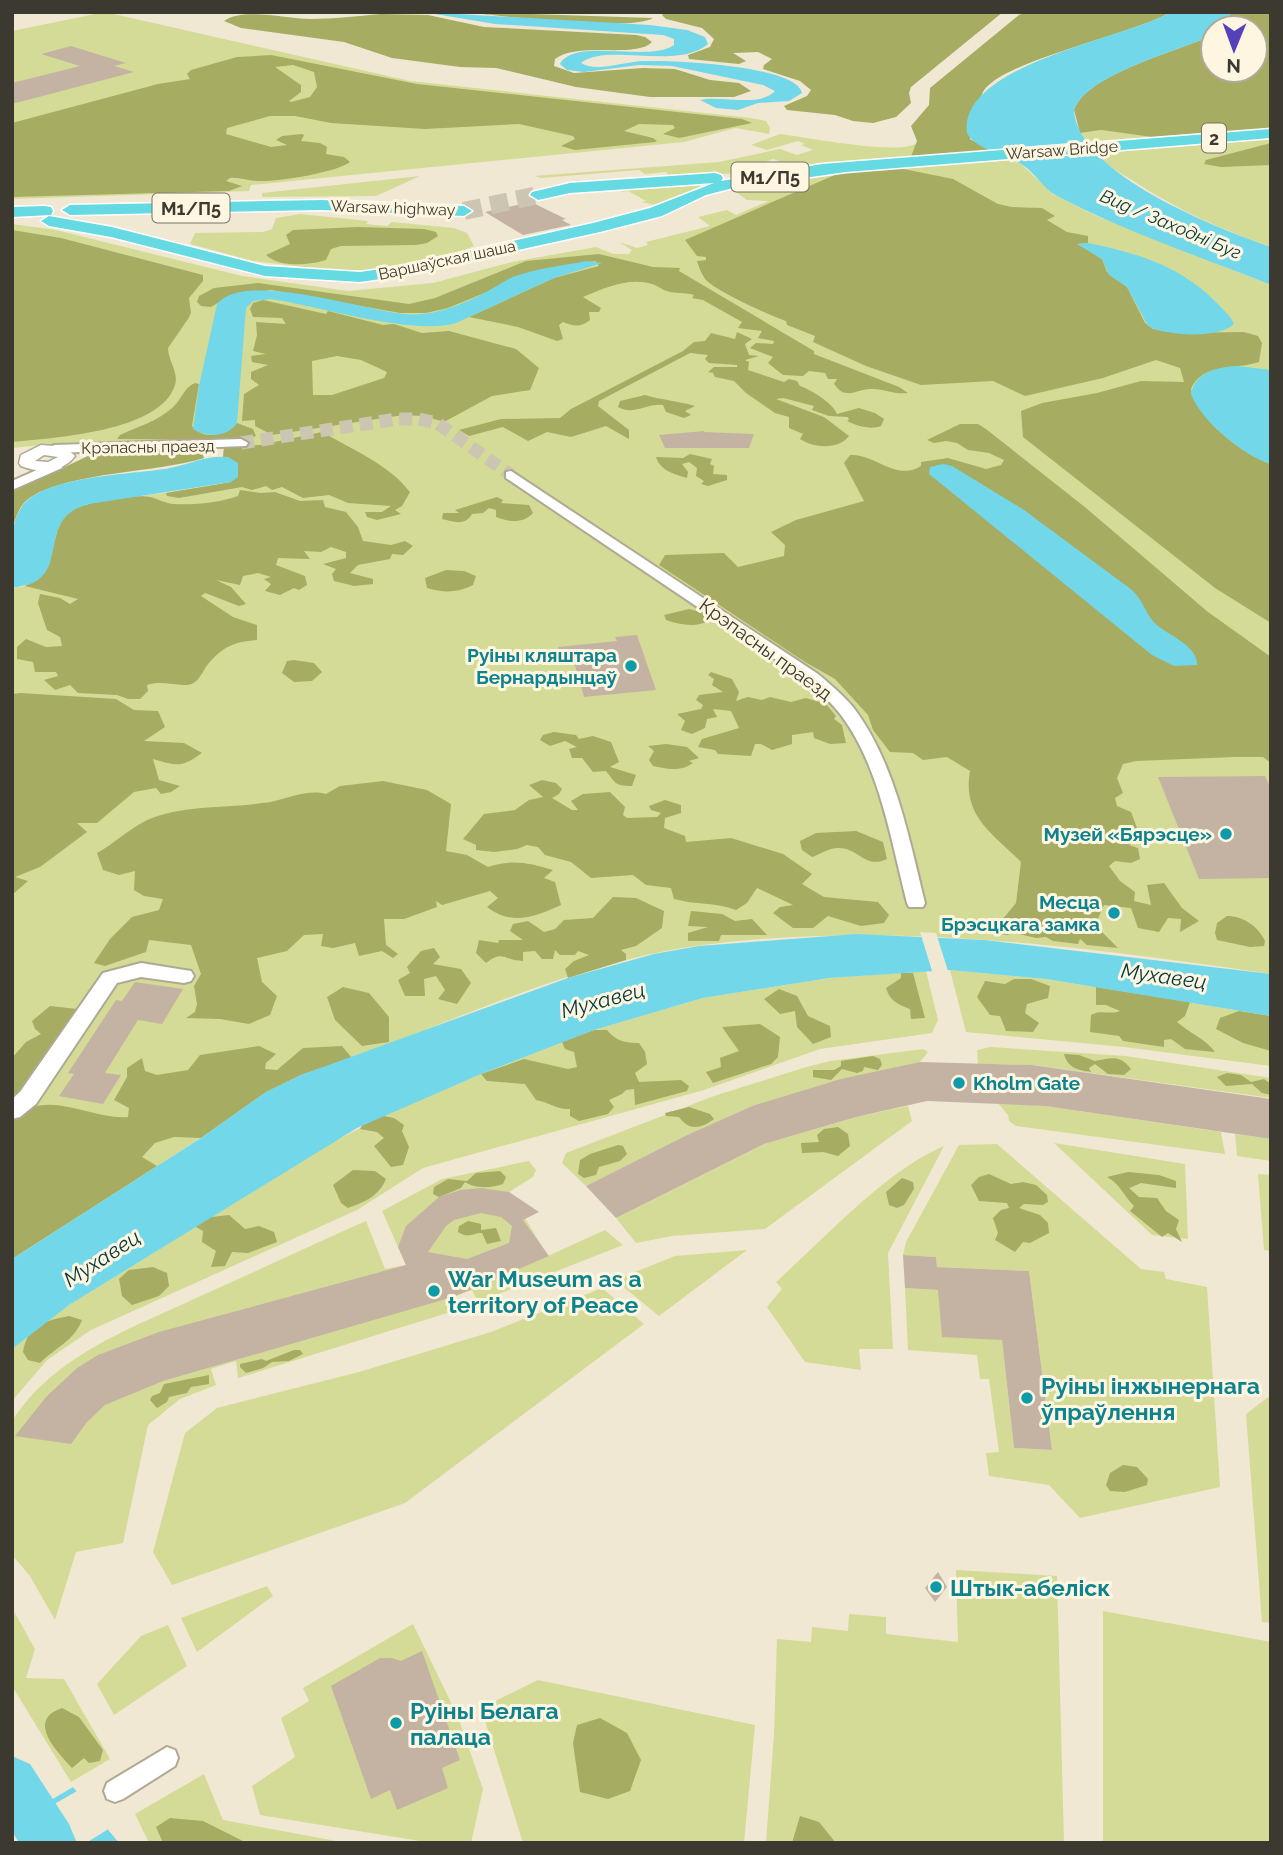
<svg xmlns="http://www.w3.org/2000/svg" width="1283" height="1855" viewBox="0 0 1283 1855" font-family="Raleway,sans-serif">
	<rect width="100%" height="100%" fill="#f0e8d3"/>
	<path fill="#d4db96" d="M105,12L410,81L751,118L766,121L770,128L769,134L735,128L684,142L251,185L249,191L12,199V31Z
		M1101,130L1166,139L1088,146L1080,133Z
		M780,134C806,137 899,156 917,143L910,159L758,172L750,171L793,166L773,159L736,173L671,178L666,172L645,174L639,170L541,178L534,176L719,162L780,149L797,155L813,150L801,145L805,144L798,141L767,150L751,145Z
		M1271,136V247C1222,230 1178,210 1135,182C1119,172 1103,164 1092,150Z
		M1001,157L1021,164L1053,194L1094,215L1271,285V974C1081,946 887,920 696,946C595,960 496,1002 402,1039C369,1052 333,1061 301,1075C263,1092 232,1117 199,1139C137,1180 74,1219 12,1259V588L25,586L89,504L223,484L228,457H223L225,441L73,442L12,448V224L56,230L242,276L348,291L433,283L512,262L596,247L613,254H629L632,250L619,242L637,248L648,245L646,242L710,226L698,217L727,210L736,215L769,201L747,200L736,192C751,173 963,160 1001,157Z
		M420,176L376,196L262,197V193Z
		M696,183L703,187L655,205L641,202L646,201L628,191L621,192L628,188Z
		M300,214L368,221L366,224L387,226L392,222L454,228L467,233L474,246L459,252L381,270L336,271L253,261L190,244L195,233L263,232L272,229L276,218Z
		M950,970L1046,979L1271,1016V1066L1124,1047L966,1032Z
		M926,971L938,1020L932,1033L820,1049L704,1090L423,1168L357,1210L91,1330L47,1360L12,1401V1349L39,1326L69,1305L329,1144L398,1109L481,1074L594,1030L703,998L829,978Z
		M991,1047L1126,1056L1271,1078V1098L1033,1065L978,1064L977,1050Z
		M923,1049L928,1052L920,1062L752,1106L685,1136L586,1186L562,1163L566,1153L714,1096L803,1068L830,1061Z
		M997,1102L1045,1106L1221,1132L1225,1154L1016,1126L1009,1121L1008,1115Z
		M908,1106L912,1121L765,1229L672,1236L636,1243L616,1218L764,1144L856,1117Z
		M1235,1134L1271,1139V1161L1237,1156Z
		M1054,1143L1185,1164L1188,1239L1152,1235Z
		M997,1144L1141,1269L1164,1272L1166,1279L1207,1287L1220,1487L1080,1518L1049,1485L989,1476L986,1453L999,1452L989,1379H980L977,1355L908,1350L905,1288L938,1290L1002,1340L1014,1448L1052,1450L1029,1271L937,1267L936,1257L903,1255L906,1242L959,1145Z
		M944,1146L888,1253L893,1349H859L861,1370L805,1362L767,1307L782,1289L776,1282C824,1239 885,1171 944,1146Z
		M529,1161L536,1170L533,1177L509,1192L548,1256L605,1230L623,1245L478,1302L472,1290L453,1297L457,1310L238,1378L236,1361L211,1369L216,1385L180,1399L148,1425L123,1543L76,1552L55,1620L30,1576L12,1555V1421C56,1353 135,1327 205,1294C259,1270 312,1245 366,1221L385,1269L406,1265L382,1211L442,1179Z
		M1258,1174L1271,1175V1251L1264,1250Z
		M747,1250L659,1316L615,1280L675,1256Z
		M602,1288L644,1324L405,1503L172,1585L153,1552L185,1433L217,1408L359,1372L491,1332Z
		M1271,1395V1623L1262,1622L1246,1414Z
		M956,1570L1057,1576L1064,1843H766L774,1734L777,1639L811,1642L812,1627L848,1631L849,1614L886,1617V1634L958,1642Z
		M267,1586L273,1596L197,1652L181,1618Z
		M12,1608L35,1649L26,1678L64,1679L110,1759L71,1782L12,1686Z
		M1103,1611L1271,1642V1843H1103Z
		M413,1624L458,1717L483,1789L471,1843H432L260,1815L252,1786L295,1757L281,1718L309,1701L303,1688Z
		M168,1625L187,1666L114,1715L97,1684L141,1636Z
		M538,1680L755,1725L744,1843H523L481,1708Z
		M204,1774L223,1820L347,1843H149L135,1814Z"/>
	<path fill="#a6ac62" fill-rule="evenodd" d="M467,12L653,18C632,32 499,16 467,12Z
		M666,12H1003L911,87L909,93L911,103L896,117L873,123L853,121L835,115L787,110L784,106L807,96L811,90L800,81L763,69L764,65L772,59L758,52L733,53L746,61L739,64L689,59L688,55L710,47L714,39L702,28L666,19L662,15Z
		M1027,12H1171C1134,34 1000,61 983,92C976,105 974,125 970,139L995,153L965,155L962,152L910,159L917,141L911,126L929,105L930,88L1019,15Z
		M1231,12H1271V131L1166,139L1101,130L1080,133L1074,110C1086,74 1179,51 1213,35V70H1255V28H1224Z
		M381,14L428,15L484,27L636,35L645,37L652,42C635,59 580,41 555,59L554,66L574,73L643,68L675,69L710,80L739,83L751,91L734,97H650L576,87L496,68L460,67L392,58L344,42L241,28L224,21C243,7 287,19 310,19C334,19 357,16 381,14Z
		M271,55L417,84L742,119L752,123L679,138L663,134L675,128L673,125L639,124L624,131L653,138L657,141L655,142L575,150L561,146L575,139L573,136L519,124L425,129L331,123L295,116H270L227,128L226,134L271,147L287,145L276,140L282,136L302,134L304,135L301,141L320,143L327,147L326,154L344,157L350,162C335,173 277,182 257,181C248,181 240,177 230,178L226,181L242,186L229,191L12,197V123L158,84L190,79L187,74L191,70L237,57ZM293,65L314,72L317,87L310,97L291,102L289,101L301,92V85L275,67Z
		M1271,143V165L1221,167L1204,164L1206,160Z
		M894,167L953,179L998,204L1012,207L1042,208L1055,216L1047,220L1067,232L1088,236V243L1078,244L1102,259L1107,272L1127,287L1145,323L1153,329L1177,333L1244,332L1258,336L1262,343L1259,362C1237,370 1202,362 1191,389C1196,418 1244,455 1271,464V623L1215,588L1023,437L1021,411L1042,403L1097,393L1141,381L1184,382L1180,368L1156,360L1103,378L1025,396L993,381L921,385L866,366L813,342L815,336L787,325L786,321C769,315 720,293 707,281C702,276 699,267 697,261L706,260V257L697,256L685,240L844,171Z
		M357,227L424,229L436,232L438,236L427,243L416,245L341,246L331,249L326,260C309,265 280,268 266,255L290,244L286,235L293,230Z
		M12,230L61,238L203,275V281L189,298L191,313L188,319L168,348C168,360 179,373 175,385C161,432 52,438 12,442Z
		M599,254L653,267L680,268L679,271L814,351V354L899,387L908,393C894,395 884,388 870,389C862,389 854,394 847,393C841,393 837,388 834,384L837,379H828L825,373L809,371L803,376L783,375L768,363L773,357L750,348L756,343L773,344L774,341L758,338L762,331L738,328L742,322L703,300L692,298L694,295C684,292 675,294 667,291C662,290 657,285 652,284C628,277 605,288 583,297L601,308L599,312H589L590,320C580,328 574,326 563,322L559,325L563,339L557,341L518,327L469,317L554,278L599,266L595,261L516,276L487,292L448,308L426,313H400L271,290L231,295L211,307L201,306L197,302L199,296L214,288L258,283L409,304L435,298L526,261Z
		M263,300L326,314L328,311L383,325L394,324L422,333L449,331L516,349L539,368L530,390L492,396L444,422L424,416L403,415L272,435L255,426V420L242,421L244,394L259,385L251,379V372L268,365L252,362L251,356L266,354L253,351L257,335L256,322L286,324L282,318L253,317L250,309L253,303ZM337,356L361,360L387,372L384,378L332,395H313L312,361Z
		M737,332L752,339L745,344L749,355L759,356L745,360L749,362L748,370L784,382L789,379L797,381L800,386C811,390 832,402 837,414L859,408L875,413L884,419L881,426C871,430 857,426 847,421L849,420L848,417L829,416L812,410L814,406L783,398L776,399L824,417L849,436C839,450 813,448 800,439L803,434L789,428V417L775,413L746,393L734,381L715,377L713,373L708,372L714,367H737V365L709,363L705,359L708,355L690,353L599,401L598,406L629,430V439L606,426L571,437L547,432L528,441L503,427L469,436L459,430L501,419L560,418L571,409L683,351L694,342L705,341L711,333L735,339Z
		M195,383L199,384L192,426C203,441 227,435 237,423L253,429L256,436L245,440L117,439L120,435C137,427 158,421 172,408C181,401 184,387 195,383Z
		M645,395C662,400 678,401 695,406L685,411L691,415L684,418L666,412L663,405C646,403 634,416 618,407L620,401Z
		M960,424H978L986,429L1086,508L1208,612L1271,657V763L1263,757H1235L1136,761L1123,764L1117,778L1123,793L1115,798L1117,806L1131,812L1137,828L1135,841L1129,845L1138,848L1140,859L1131,863L1115,861L1109,866L1120,881L1135,892L1134,901L1151,905L1147,885L1164,883L1182,908L1199,921L1180,932L1181,919L1168,918L1159,932L1138,928L1131,908L1104,905L1095,925L1118,948L1087,945L1080,939L1078,944L1053,941L1046,937L1036,938L1015,933L1007,935L944,924L945,919L1002,920L1016,903L1021,862C992,833 962,816 970,771L947,757L923,760L913,753L890,752L873,730L868,715L835,679L805,662L659,565L665,555L724,553L738,567L784,556L785,545L771,532L796,520L864,501L844,463L850,455C874,453 897,482 921,466V462L948,458L986,469L1001,465L1004,460L989,453L968,450L957,443L946,441L934,443L927,440Z
		M322,432C353,450 388,464 410,492L402,506L395,510L401,514L377,520L367,517L365,512H382L391,506L348,503L329,495L303,498L282,487L272,490L266,486L252,490L242,487L179,498L167,496L166,493L231,482L228,457H223L224,447L260,445Z
		M193,450L202,451L204,458C155,473 70,472 31,497C19,504 16,518 12,529V492L88,456L115,451Z
		M690,454L712,459L710,464L714,466L713,474L727,475V480L708,486L701,484L704,481L696,476L697,468L689,462L682,464L688,472L687,478C673,474 660,470 656,457L683,458Z
		M240,490L261,493L275,492L300,501L323,500L325,507L346,512L358,527L363,541L391,545L405,541L413,546L403,555L392,554L390,559L358,565L350,573L373,579V584L354,586L334,581L332,574L336,569L323,564L346,558V552L331,547L321,552L304,551L310,559L278,558L276,565L305,576L307,585L299,590L294,588L280,595L265,591L271,584L264,579L271,577L258,573L243,576L240,585L216,580L231,587L246,604L239,606L205,593L201,596L233,617L257,625V640C235,642 224,646 209,663C204,668 201,678 195,682C184,690 165,679 147,685L148,691L140,699H128L117,695L78,693L70,685L55,690L44,680L58,676L56,672H35L33,662L17,659V647L26,639L46,647L62,646L60,637L47,630L38,603L40,594L60,598L70,604L78,599L25,586C63,572 45,523 75,509C88,502 135,494 149,497C157,498 166,504 174,504C195,505 218,503 238,496Z
		M497,497L503,500L501,503L529,505L533,513C523,524 509,522 496,517V510L489,508L483,513L472,514C465,526 454,522 442,519L443,513H459L455,510Z
		M446,570L464,571L476,576L473,585C457,593 444,593 427,588L425,578Z
		M689,609L705,613L710,620C697,628 680,625 666,620L664,615Z
		M294,660L314,663L322,672L312,681L294,682L282,673L287,661Z
		M711,672L732,679L739,692L736,701L748,697L762,700L770,697L791,702L806,698L826,704L836,716L834,719L842,725L846,743L830,744L814,738L813,732L792,735V744L772,750L761,744H755L751,756L718,754L715,750L698,747L702,739L739,728L731,711L713,709L717,717L707,719L705,728L692,734L681,730L685,721L677,714L701,709L703,705L696,700L699,695L723,692L712,685L714,679L708,675Z
		M21,693L116,699L134,710L158,711L165,727L144,741L184,743L202,753C181,768 178,766 153,759L159,780L180,786L171,792L161,794L156,788L134,792L97,823H77L87,832L40,867L15,877L28,881L12,895V694Z
		M554,732L576,735L579,739L593,736L611,742L619,762L610,767L636,775L632,786C614,786 615,782 606,771L593,772L582,758H572L569,749L577,747L565,741L550,746L540,740L543,735Z
		M666,744L687,747L699,758L689,761L693,763C681,772 666,769 653,766L649,760L654,751L648,746Z
		M542,780L556,783L562,789L559,794L552,798L572,810H578L571,801L583,794L610,792L625,807L623,815L627,818L657,817L661,813L651,810L649,806L665,800L681,805V813L665,818L664,828L685,836L686,842L731,838L783,854L812,874L802,884L824,897L878,902L889,915L884,923L861,926L828,916L813,928H793L773,913L780,907L793,905L757,888L747,903L736,910C715,902 695,905 674,899L671,888L646,885L633,875L591,878L571,862L545,855L538,847L527,845L517,849L494,852L476,850V845L463,839L484,814L515,810L529,800L543,797L529,785Z
		M383,781L427,790L451,804L446,851L467,855L488,867C512,859 529,863 553,870L544,878L555,882L561,905C535,917 511,926 487,907L498,898L490,891L442,905L436,901L437,907L404,919H384L386,945L398,954L393,958L382,951L359,956L355,943L333,948L321,946L323,934L304,935L287,951L257,958L262,982L277,996L270,1015L249,1024L220,1019L186,1018L195,1012L197,1004L194,986L201,974L191,945L149,940L146,952L105,966L94,963L110,939L132,917L159,910L163,899L144,896L134,890L135,871L119,875L103,870L97,853C119,841 135,822 161,815C194,805 229,808 263,803C284,801 304,788 326,794L340,786Z
		M856,831L883,842L887,859C864,869 861,849 839,848C831,847 820,854 812,857L802,850L800,841L816,833Z
		M613,897L636,898L664,911L662,928L636,946L621,950L626,954V960L568,978L565,969L574,961L589,955L578,951L575,955H560L555,950L553,959H542L535,951L523,952V961C504,961 504,949 486,963L476,953L479,940L498,943L499,940H523L510,931L513,924L528,921L544,932L555,929L564,920L593,918Z
		M691,911L722,914L735,921L752,919L767,935H721L719,941H688V933L708,927L688,926Z
		M1227,916C1243,916 1258,926 1265,941L1264,946L1250,947L1217,940L1215,933L1217,923Z
		M434,948L440,957L433,964L461,969L471,983L457,1004L438,999L445,990L436,976L424,979L425,996H405L398,980L410,973L407,967L421,951Z
		M901,973H913L925,1018L911,1019L910,1009C897,1004 890,1001 886,988L901,978Z
		M1014,979H1031L1050,986L1048,998L1027,1004L1025,1013L1039,1023L1033,1032L1006,1031L1000,1016L990,1015L977,997L985,981L1005,984Z
		M343,987L369,993L389,1017V1042L362,1046L335,1020L327,997Z
		M1096,987L1190,1002L1185,1016L1177,1022C1189,1033 1205,1038 1215,1052L1185,1049L1171,1039L1164,1040V1047L1123,1041L1119,1036L1090,1032L1091,1015C1100,1009 1111,1015 1120,1011L1106,1005H1096Z
		M779,989L797,996L808,1016L830,1026L831,1037L813,1044L797,1027L795,1011L780,1014L764,999Z
		M50,1006L77,1009L79,1016L62,1040L55,1041L59,1046L29,1090L20,1092L19,1100L12,1105V1058L26,1042L41,1034L35,1029L32,1021Z
		M1239,1011L1271,1016V1051L1243,1043L1216,1029L1220,1018Z
		M760,1024L780,1037L778,1057L771,1064L713,1083L706,1072L721,1067L720,1058L739,1051L722,1027Z
		M594,1030H607C616,1041 625,1043 639,1043L645,1052L647,1064L635,1073L639,1082L681,1080L689,1086L687,1091L635,1105L634,1089L626,1090L622,1094L609,1100L614,1107L608,1114L579,1121L570,1116V1109C557,1110 549,1102 536,1100L525,1084L487,1081L481,1074L524,1059L568,1069L577,1067L574,1052L565,1049L562,1042Z
		M259,1046L276,1054L266,1063L265,1069L277,1070L303,1048L342,1046L352,1058L301,1075L266,1092L201,1138L174,1137L155,1143L142,1157L157,1166L12,1259V1120C46,1086 89,1120 128,1117L129,1108L114,1100L127,1077V1068L142,1058L145,1071L157,1075L188,1070L200,1055Z
		M1064,1054L1079,1055L1095,1061C1110,1058 1120,1054 1131,1069L1124,1075L1108,1074L1095,1064L1089,1068L1091,1072C1077,1070 1068,1068 1064,1054Z
		M873,1056L880,1059L882,1065L878,1070L864,1067L863,1071L857,1073L842,1069L831,1080L813,1077V1070H834L841,1066V1061Z
		M1227,1073L1241,1075L1251,1082L1264,1079L1271,1084V1095L1262,1093L1252,1084L1226,1086L1217,1077Z
		M689,1107L710,1114L714,1119C701,1129 689,1131 679,1117L666,1116L665,1113Z
		M379,1115L394,1118L404,1125L402,1131L409,1147L403,1165L391,1167L374,1146L384,1138L377,1132L360,1129L364,1122Z
		M838,1127L848,1134L850,1146L838,1156L823,1152L802,1153L801,1143L819,1142L817,1135L824,1129Z
		M618,1145L623,1146L627,1154L620,1161L599,1167L596,1175L584,1178L578,1174L580,1160L590,1154Z
		M353,1170L375,1171L386,1179C379,1196 365,1202 348,1208L341,1203L333,1185Z
		M500,1171L506,1177L503,1184C492,1188 475,1189 465,1182L461,1188L439,1197L433,1194L434,1187L448,1179L467,1181L476,1173Z
		M1128,1172L1159,1175L1176,1181V1188L1141,1183L1129,1188L1139,1197L1157,1198L1166,1211L1179,1220L1176,1229L1182,1242L1168,1233L1162,1237L1130,1211L1134,1206C1123,1195 1121,1185 1107,1177Z
		M989,1174L1011,1184L1023,1182L1036,1185L1047,1195L1048,1202L1043,1205L1024,1204L1019,1208L1040,1215L1048,1223L1049,1233L1030,1243L1023,1242L1015,1252L995,1240L998,1233L993,1218L1001,1210L1009,1208L1007,1203L979,1201L971,1185L979,1177Z
		M902,1178L913,1182L914,1189L904,1205L897,1208L889,1205L886,1192Z
		M229,1215L245,1229L259,1226L274,1232L277,1242L248,1253L232,1252L225,1266L211,1267L216,1251L202,1242L203,1231L196,1227L194,1219Z
		M468,1221L481,1224V1230L496,1228L501,1241L487,1244L482,1233C472,1233 469,1239 458,1232L459,1226Z
		M153,1267L167,1273L169,1286L159,1296L132,1305L122,1296L119,1279L129,1270Z
		M69,1316L82,1320C74,1341 55,1348 40,1363L28,1360L23,1352C28,1324 45,1321 69,1316Z
		M294,1350H300L303,1354L289,1361L272,1362L263,1368L246,1373L240,1367V1364L262,1359L266,1361Z
		M209,1375V1384L191,1387L187,1393L169,1397L167,1402L157,1408L150,1400L152,1396L160,1393L164,1384Z
		M1123,1465L1137,1467L1148,1479L1147,1485L1125,1492L1110,1491L1106,1485L1110,1473Z
		M62,1708L79,1717L103,1750L100,1761L89,1763L84,1758L72,1768C56,1751 26,1720 62,1708Z
		M600,1718L627,1733L641,1760L630,1791L608,1799L580,1792L573,1743L577,1725Z
		M800,1816L819,1822L836,1843H792Z
		M170,1818L203,1821L247,1843H163L156,1827Z"/>
	<path fill="#72d8e9" d="M423,12L650,25L687,30L705,37L708,44C676,71 607,42 581,63C596,73 626,61 644,61C670,60 797,65 802,93L789,101L758,103L738,110L716,108L700,100C722,95 759,108 775,91L763,85L672,66L639,65L584,72L567,70L560,64C575,37 648,63 674,45V39L663,35L495,24Z
		M1171,12H1231L1226,26L1213,28V35C1179,51 1087,74 1074,110C1077,174 1219,229 1271,247V285C1199,256 1125,232 1057,196C1042,188 1035,172 1021,164C1005,155 975,149 967,133C958,64 1125,39 1171,12Z
		M1088,243C1137,253 1181,266 1217,303C1223,310 1231,316 1234,324C1219,339 1165,336 1148,326L1127,287L1109,275L1102,259L1077,244Z
		M586,261L602,263L554,278L456,323C414,336 318,306 271,299L253,301L246,308L237,423C228,437 207,438 193,429L199,386L217,304C245,270 363,310 404,314C434,317 464,304 490,290C498,286 505,280 513,277C536,268 563,266 586,261Z
		M1237,366L1271,370V464C1244,456 1201,421 1191,394C1195,372 1217,367 1237,366Z
		M228,457L238,463V477L231,482L89,504C41,516 64,560 39,579C32,585 21,586 12,588C12,562 7,530 21,508C41,475 133,475 170,468C190,464 207,455 228,457Z
		M943,464L952,466L1024,510L1132,590C1144,601 1146,617 1158,626C1171,636 1198,647 1197,665L1174,666L1152,655L929,474L930,467Z
		M856,934L984,940L1271,974V1016L1046,979L950,970L829,978L703,998L594,1030L481,1074L357,1128L69,1305L12,1349V1259L201,1138L266,1092L301,1075L568,978L654,954L699,946Z
		M73,1787L119,1843H12V1823Z"/>
	<path fill="#f0e8d3" d="M920,932L936,933L949,974H933Z
		M79,1790L110,1828L86,1843H12V1828Z"/>
	<g fill="none" stroke-linecap="round" stroke-linejoin="round">
		<path fill="#72d8e9" fill-rule="evenodd" d="M12,1756L30,1764L69,1824L77,1843H19L12,1831Z"/>
	</g>
	<path fill="#c4b3a3" fill-rule="evenodd" d="M71,46L126,63L114,66L134,72L12,104V83L80,66L41,54Z
		M531,202L566,219L562,220L571,225L523,235L485,212Z
		M704,431V432L754,434L749,448H665L659,435Z
		M637,635L656,690L584,697L574,662L562,663L558,647L617,641L615,637Z
		M1265,776L1271,789V878L1199,879L1158,777Z
		M135,982L183,989L162,1024L138,1020L105,1073L121,1075L103,1104L59,1096L74,1074L68,1073L116,1000L122,1001Z
		M920,1062L1032,1065L1271,1099V1139L1045,1106L927,1101L856,1117L764,1144L616,1218L586,1186L685,1136L752,1106L841,1079Z
		M481,1188L509,1192L539,1212L523,1220L549,1256L453,1297L163,1381L105,1405L87,1422L71,1444L15,1436L46,1397L77,1368L98,1355L159,1332L406,1265L398,1247L406,1226L439,1197L460,1190ZM481,1213L501,1217L512,1226L509,1243L467,1259L428,1252L446,1226L454,1220Z
		M903,1255L936,1257L937,1267L1029,1271L1052,1450L1014,1448L1002,1340L942,1337L938,1290L905,1288Z
		M938,1572L947,1587L935,1602L925,1588Z
		M422,1651L460,1760L442,1768L448,1788L397,1810L390,1790L371,1799L331,1686L380,1658H392L401,1661Z"/>
	<g fill="none" stroke-linecap="round" stroke-linejoin="round">
		<path stroke="#ccc5b2" stroke-width="13" stroke-dasharray="13 7" stroke-linecap="butt" d="M241,443L397,419H419L437,423L511,475"/>
		<path stroke="#ccc5b2" stroke-width="18" stroke-dasharray="18 9" stroke-linecap="butt" d="M464,211L538,195"/>
		<defs>
			<path id="pedestrian" d="M167,1747L175,1750L178,1758L175,1766L123,1799L115,1802L107,1799L104,1791L107,1783Z"/>
			<path id="minor" d="M241,439L248,443L246,446L54,453L47,449L54,445Z
				M57,461L62,462V468L12,490V481Z
				M511,471L818,674C830,684 843,695 853,707C895,762 909,838 925,903L923,907H909L907,903C891,841 880,767 841,715C831,702 818,691 806,680L506,478V472Z
				M141,963L191,971L194,976L191,981L184,983L141,977L117,983L36,1104L20,1117L12,1119V1099L20,1092L103,973Z"/>
			<path id="tertiary" d="M41,445L65,447L75,456C62,473 41,474 21,466L19,463L21,455ZM44,455L58,457L48,462L35,461Z"/>
			<path id="trunk" d="M1271,129V138L846,172L733,188L706,195L662,216L600,232L401,276L360,282L265,276L111,237L49,226L41,221L49,216L112,227L265,266L360,272L401,266L593,223L650,208L714,183L570,193L538,200L530,195L532,192L570,183L715,173L721,175L723,178L721,181L822,164Z
				M322,200L464,206L472,211L464,216L322,210L70,215L62,210L70,205Z
				M45,206L51,207L53,211L51,215L12,217V207Z"/>
		</defs>
		<use href="#pedestrian" stroke="#afa893" stroke-width="4"/>
		<use href="#minor" stroke="#afa893" stroke-width="4"/>
		<use href="#tertiary" stroke="#afa893" stroke-width="3"/>
		<use href="#trunk" stroke="#fff" stroke-width="3"/>
		<use href="#pedestrian" fill="#fff" fill-rule="evenodd"/>
		<use href="#minor" fill="#fff" fill-rule="evenodd"/>
		<use href="#tertiary" fill="#fff" fill-rule="evenodd"/>
		<use href="#trunk" fill="#66dae3" fill-rule="evenodd"/>
	</g>
	<g fill="#0f9aa8" stroke="#fef6e0" stroke-width="2.5">
		<circle cx="631" cy="666" r="7"/>
		<circle cx="1226" cy="834" r="7"/>
		<circle cx="1114" cy="913" r="7"/>
		<circle cx="959" cy="1083" r="7"/>
		<circle cx="434" cy="1291" r="7"/>
		<circle cx="1027" cy="1398" r="7"/>
		<circle cx="936" cy="1587" r="7"/>
		<circle cx="396" cy="1723" r="7"/>
	</g>
	<g text-anchor="middle" dominant-baseline="central" stroke-width="6" stroke-linejoin="round" paint-order="stroke">
		<g font-size="16" fill="#3c3930" stroke="#fef6e0">
			<text transform="translate(1062 150) rotate(-4)">Warsaw Bridge</text>
			<text transform="translate(393 208) rotate(2)">Warsaw highway</text>
			<text transform="translate(447 260) rotate(-12)">Варшаўская шаша</text>
			<text transform="translate(148 447) rotate(-1)">Крэпасны праезд</text>
		</g>
		<g fill="#fef6e0" stroke="#767265" stroke-width="2">
			<rect x="1202" y="123.5" width="24" height="29" rx="5"/>
			<rect x="731.5" y="162.5" width="77" height="29" rx="5"/>
			<rect x="152.5" y="193.5" width="77" height="29" rx="5"/>
		</g>
		<g font-size="18" font-weight="bold" fill="#3c3930">
			<text x="1214" y="138">2</text>
			<text x="770" y="177">М1/П5</text>
			<text x="191" y="208">М1/П5</text>
		</g>
		<g font-size="18" font-style="italic" fill="#03363d" stroke="#fef6e0">
			<text transform="translate(1171 224) rotate(23)">Bug / Заходні Буг</text>
		</g>
		<g font-size="19" fill="#3c3930" stroke="#fef6e0">
			<text transform="translate(766 649) rotate(36)">Крэпасны праезд</text>
		</g>
		<g font-size="19" font-weight="bold" fill="#0d838f" stroke="#fef6e0" text-anchor="end">
			<text x="617" y="655">Руіны кляштара<tspan x="617" dy="22">Бернардынцаў</tspan></text>
			<text x="1212" y="834">Музей «Бярэсце»</text>
			<text x="1100" y="902">Месца<tspan x="1100" dy="22">Брэсцкага замка</tspan></text>
			<text x="973" y="1083" text-anchor="start">Kholm Gate</text>
		</g>
		<g font-size="21" font-style="italic" fill="#03363d" stroke="#fef6e0">
			<text transform="translate(1164 976) rotate(8)">Мухавец</text>
			<text transform="translate(603 1000) rotate(-15)">Мухавец</text>
			<text transform="translate(102 1258) rotate(-33)">Мухавец</text>
		</g>
		<g font-size="23" font-weight="bold" fill="#0d838f" stroke="#fef6e0" text-anchor="start">
			<text x="448" y="1278">War Museum as a<tspan x="448" dy="26">territory of Peace</tspan></text>
			<text x="1041" y="1385">Руіны інжынернага<tspan x="1041" dy="26">ўпраўлення</tspan></text>
			<text x="950" y="1587">Штык-абеліск</text>
			<text x="410" y="1710">Руіны Белага<tspan x="410" dy="26">палаца</tspan></text>
		</g>
	</g>
	<rect width="1283" height="1855" fill="none" stroke="#3c3930" stroke-width="28"/>
	<g transform="translate(1234 49) rotate(181)"><circle r="33" fill="#fef6e0" stroke="#b0aa9a" stroke-width="2"/>
	<path d="M0-5L12 26L0 18L-12 26Z" fill="#5542b9"/>
	<text y="-10" font-size="19" font-weight="bold" text-anchor="middle" fill="#3c3930">N</text>
	</g>
</svg>
